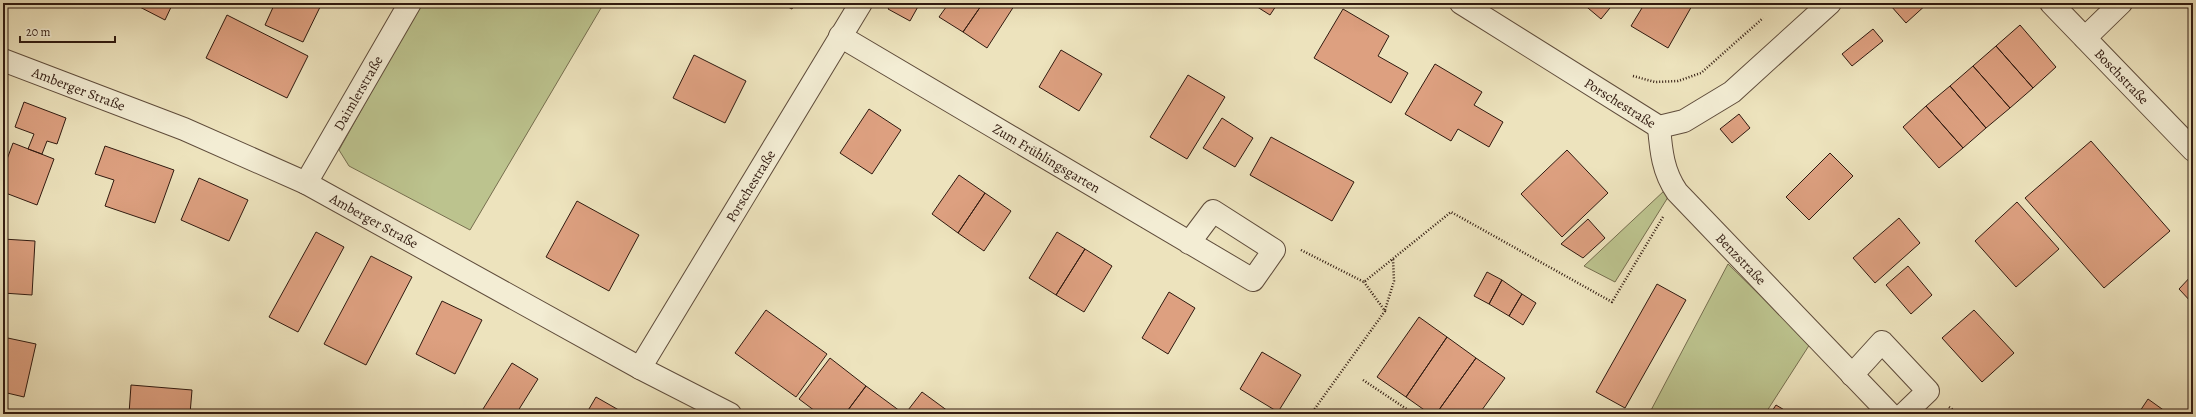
<svg xmlns="http://www.w3.org/2000/svg" width="2196" height="417" viewBox="0 0 2196 417" font-family="Alegreya,serif">
	<rect width="100%" height="100%" fill="#ede3bd"/>
	<filter id="stains"><feTurbulence type="fractalNoise" baseFrequency=".005" numOctaves="4"/><feColorMatrix values="0 0 0 0 .2 0 0 0 0 .09 0 0 0 0 .02 0 0 0 .5 -.17"/></filter>
	<radialGradient id="worn" r=".72"><stop offset=".6" stop-color="#630" stop-opacity="0"/><stop offset="1" stop-color="#630" stop-opacity=".3"/></radialGradient>
	<path fill="#bcc38e" stroke="#766e4f" d="M421,3H604L470,230L349,166L339,150Z
		M1665,190L1670,194L1615,282L1584,266Z
		M1728,264L1810,344L1765,414H1649Z"/>
	<path fill="#dda080" stroke="#301a10" d="M132,3H173L165,20Z
		M275,3H322L303,42L265,25Z
		M780,3H795L792,9Z
		M892,3H920L910,21L888,9Z
		M949,3H983L963,32L939,17Z
		M983,3H1016L987,48L963,32Z
		M1251,3H1278L1270,15Z
		M1582,3H1614L1601,19Z
		M1645,3L1693,4L1668,48L1631,26Z
		M1894,3H1928L1906,23L1891,6Z
		M1343,9L1389,36L1378,56L1408,73L1391,103L1314,58Z
		M227,15L308,56L287,98L206,58Z
		M2020,25L2056,67L2033,88L1996,46Z
		M1873,29L1883,41L1852,66L1842,54Z
		M1996,46L2033,88L2010,108L1973,66Z
		M1061,50L1102,74L1079,111L1039,87Z
		M694,55L746,81L725,123L673,98Z
		M1435,64L1482,92L1474,105L1503,122L1489,147L1458,129L1451,141L1405,114Z
		M1973,66L2010,108L1986,128L1950,86Z
		M1188,75L1225,97L1187,159L1150,137Z
		M1950,86L1986,128L1963,148L1926,106Z
		M24,102L66,118L57,144L47,141L42,154L28,149L34,134L15,127Z
		M1926,106L1963,148L1939,168L1903,127Z
		M869,109L901,130L872,174L840,153Z
		M1739,114L1750,128L1732,143L1720,129Z
		M1222,118L1253,138L1235,167L1203,148Z
		M1271,137L1354,182L1332,221L1250,175Z
		M2091,141L2170,231L2104,288L2025,198Z
		M13,143L54,159L37,205L3,192V170Z
		M105,146L174,170L155,223L105,206L114,180L95,174Z
		M1567,150L1608,193L1562,237L1521,194Z
		M1830,153L1853,176L1809,220L1786,197Z
		M959,175L985,193L958,233L932,214Z
		M199,178L248,200L229,241L181,220Z
		M985,193L1011,211L984,251L958,233Z
		M577,201L639,235L609,291L546,257Z
		M2017,202L2059,249L2016,287L1975,241Z
		M1899,218L1920,243L1875,283L1853,258Z
		M1588,219L1605,238L1583,258L1561,244Z
		M316,232L344,247L298,332L269,317Z
		M1057,232L1085,249L1056,295L1029,278Z
		M3,239L35,241L32,295L3,293Z
		M1085,249L1112,266L1084,312L1056,295Z
		M371,256L412,277L366,365L324,344Z
		M1908,266L1932,295L1911,314L1886,285Z
		M1487,272L1502,280L1489,304L1474,296Z
		M2193,274V304L2179,289Z
		M1502,280L1522,294L1509,316L1489,304Z
		M1657,284L1686,300L1625,408L1596,392Z
		M1169,292L1195,308L1168,354L1142,338Z
		M1522,294L1536,303L1523,325L1509,316Z
		M442,301L482,320L455,374L416,354Z
		M766,310L827,354L796,397L735,353Z
		M1974,310L2014,353L1982,382L1942,338Z
		M1419,317L1447,337L1406,397L1377,377Z
		M3,337L36,344L24,397L3,392Z
		M1447,337L1476,358L1436,414H1430L1406,397Z
		M1262,352L1301,375L1278,412L1240,389Z
		M830,358L866,386L845,414H819L799,399Z
		M1476,358L1505,378L1479,414H1436Z
		M512,363L538,379L516,414H491L483,409Z
		M131,385L192,390L190,414H129Z
		M866,386L904,414H845Z
		M922,392L952,414H905Z
		M596,397L624,413L623,414H586Z
		M2148,399L2169,414H2138Z
		M1776,405L1791,414H1770Z"/>
	<g fill="none" stroke-linecap="round" stroke-linejoin="round">
		<defs>
			<g id="minor">
				<path id="s1" d="M1461,3L1659,127L1684,121L1732,92L1830,3"/>
				<path id="s2" d="M2051,3L2193,150"/>
				<path id="s3" d="M840,36L1253,280L1274,250L1213,211L1189,243"/>
				<path d="M2085,38L2121,3"/>
				<path id="s4" d="M3,60L184,129L306,183L640,368L730,414"/>
				<path id="s5" d="M1659,127C1661,151 1663,172 1677,192L1890,414"/>
				<path id="s6" d="M306,183L410,3"/>
				<path id="s7" d="M640,368L861,3"/>
				<path d="M1852,375L1882,342L1928,391L1904,414"/>
			</g>
		</defs>
		<use href="#minor" stroke="#5f4c3b" stroke-width="24"/>
		<path stroke="#301a10" stroke-width="2.5" stroke-dasharray="1 2" stroke-linecap="butt" d="M1633,76L1655,82L1678,81L1701,73L1763,18
			M1301,250L1364,282L1451,212L1612,302L1663,217
			M1385,310L1394,281L1393,259
			M1363,380L1414,414
			M1949,407L1959,414
			M1311,414L1385,311L1364,282"/>
		<use href="#minor" stroke="#f3edd4" stroke-width="22"/>
	</g>
	<g text-anchor="middle" dominant-baseline="central" stroke-width="3" stroke-linejoin="round" paint-order="stroke">
		<g font-size="14" fill="#301a10" stroke="#f3edd4">
			<text stroke="none"><textPath href="#s2" startOffset="102">Boschstraße</textPath></text>
			<text stroke="none"><textPath href="#s4" startOffset="81">Amberger Straße</textPath></text>
			<text stroke="none"><textPath href="#s6" startOffset="104">Daimlerstraße</textPath></text>
			<text stroke="none"><textPath href="#s1" startOffset="188">Porschestraße</textPath></text>
			<text stroke="none"><textPath href="#s3" startOffset="240">Zum Frühlingsgarten</textPath></text>
			<text stroke="none"><textPath href="#s7" startOffset="213">Porschestraße</textPath></text>
			<text stroke="none"><textPath href="#s4" startOffset="405">Amberger Straße</textPath></text>
			<text stroke="none"><textPath href="#s5" startOffset="161">Benzstraße</textPath></text>
		</g>
	</g>
	<rect width="2196" height="417" fill="none" stroke="#ede3bd" stroke-width="16"/>
	<rect x="4" y="4" width="2188" height="409" fill="none" stroke="#301a10" stroke-width="2"/>
	<rect x="8" y="8" width="2180" height="401" fill="none" stroke="#301a10"/>
	<path d="M20 36v6h95v-6" fill="none" stroke="#301a10" stroke-width="2"/>
	<text x="26" y="36" font-size="12" fill="#301a10" stroke="#f3edd4" stroke-width="3" paint-order="stroke">20 m</text>
	<rect width="100%" height="100%" filter="url(#stains)"/>
	<rect width="100%" height="100%" fill="url(#worn)"/>
</svg>
